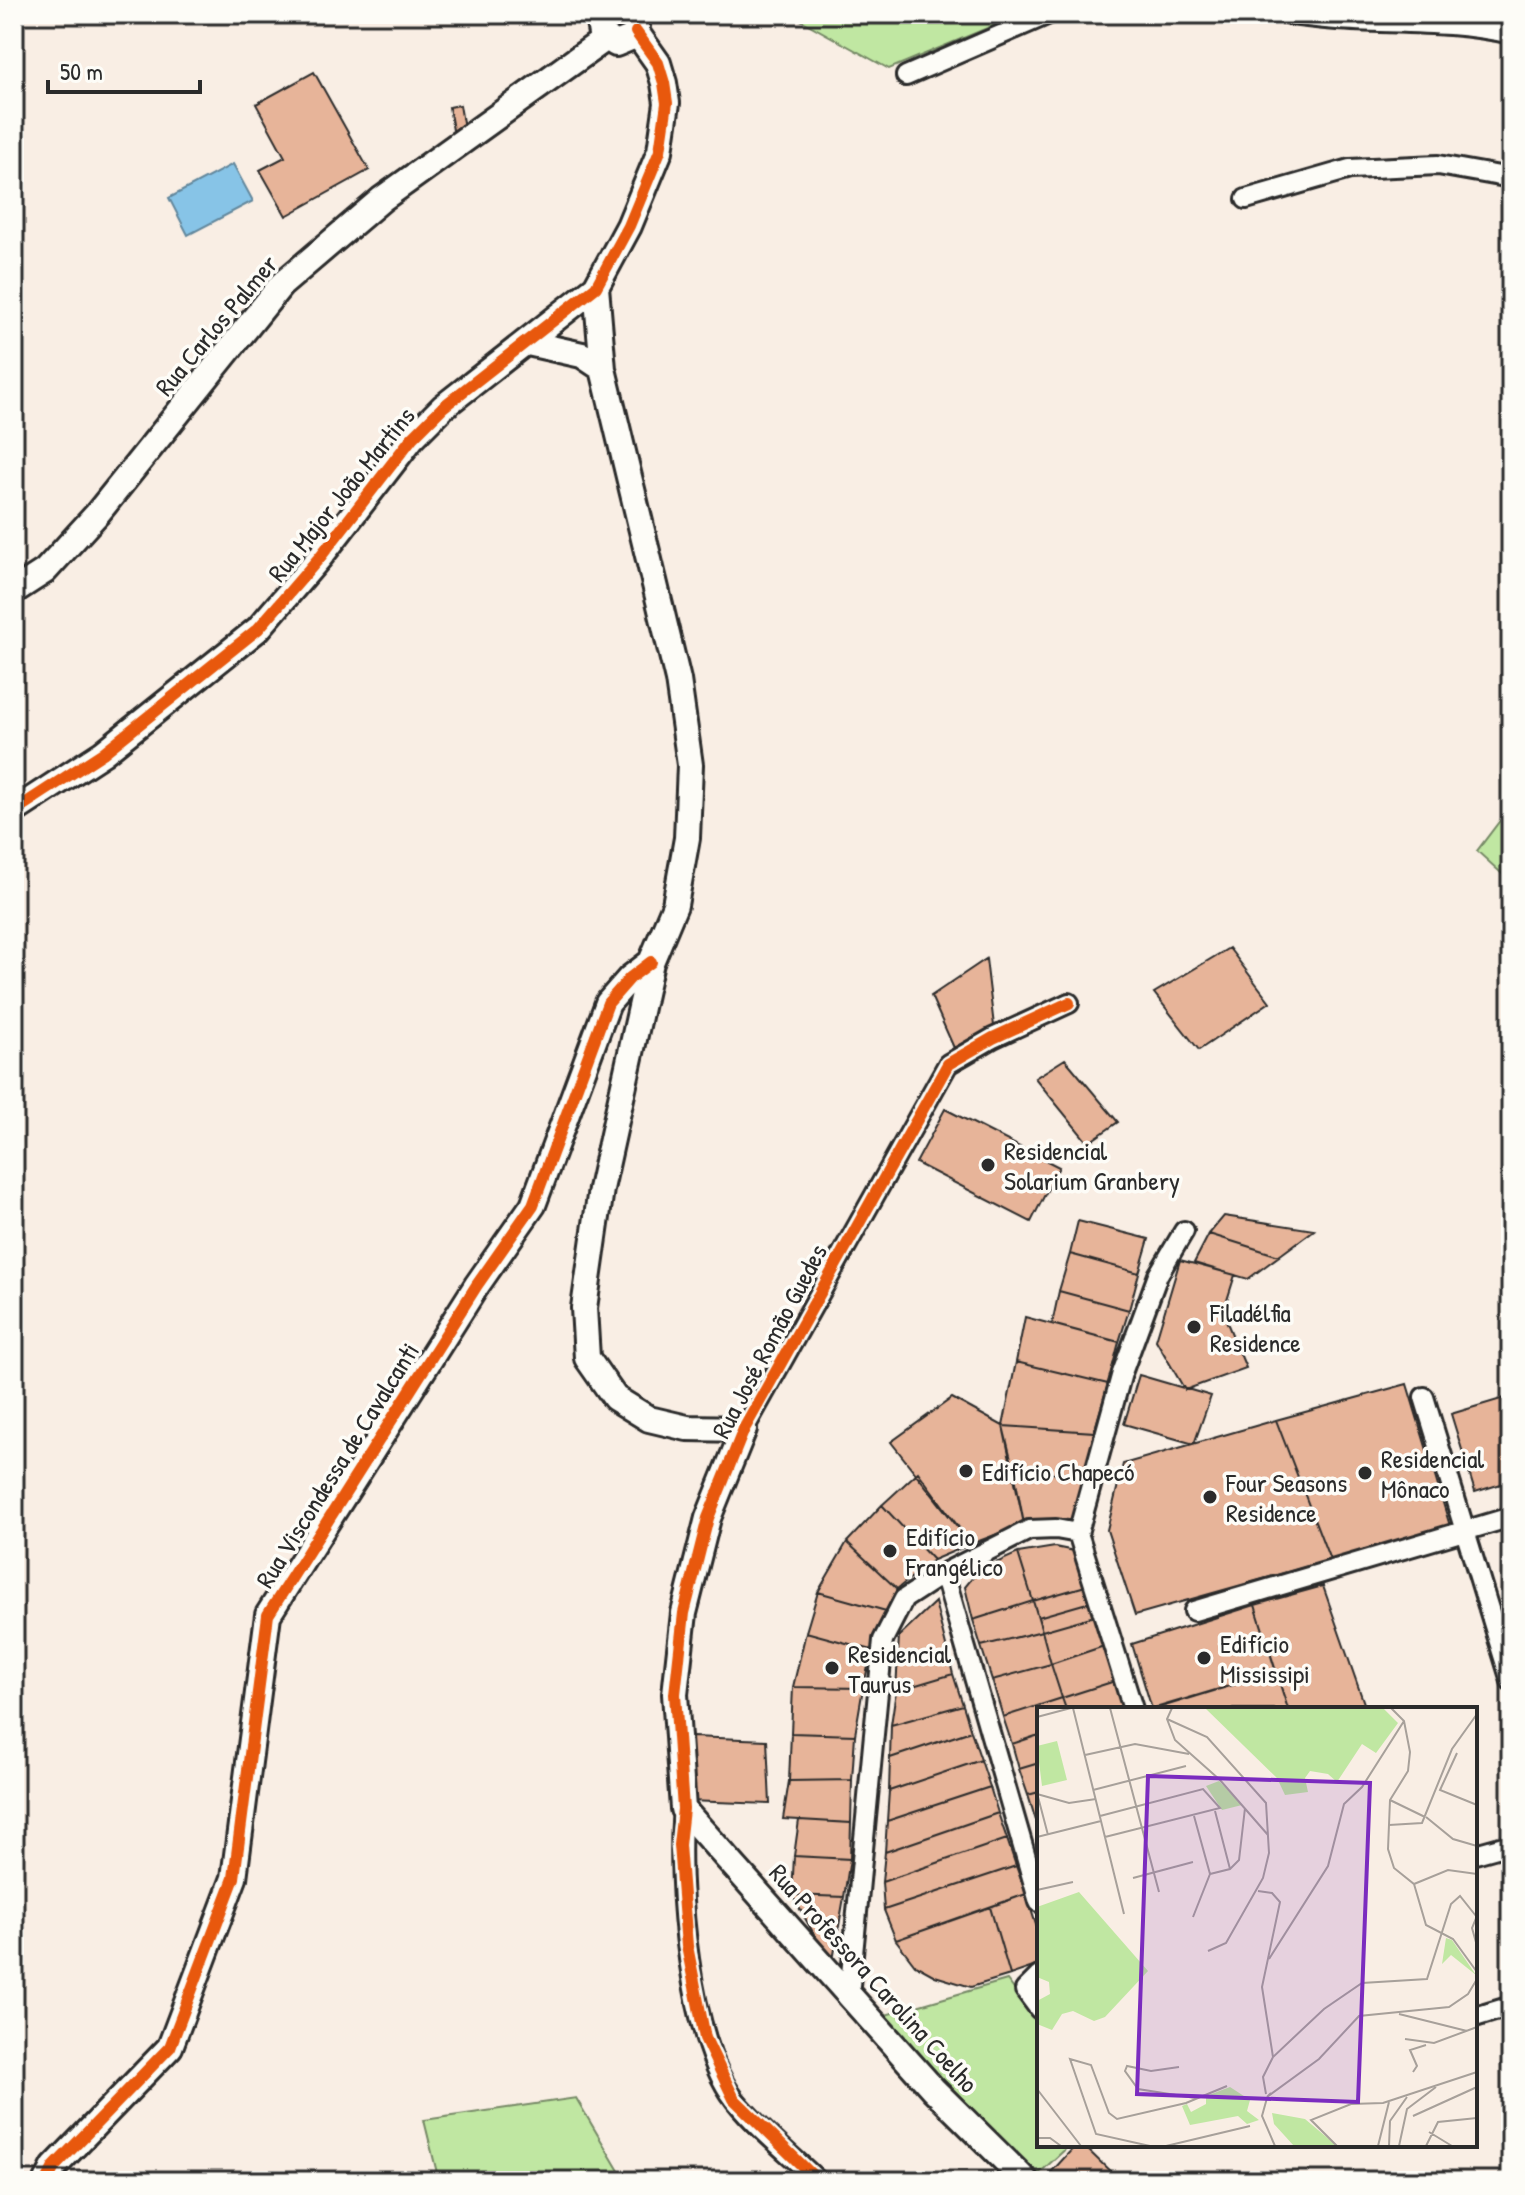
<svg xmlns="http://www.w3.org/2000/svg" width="1525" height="2195" viewBox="0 0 1525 2195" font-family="'Patrick Hand',sans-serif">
	<rect width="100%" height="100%" fill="#f9eee4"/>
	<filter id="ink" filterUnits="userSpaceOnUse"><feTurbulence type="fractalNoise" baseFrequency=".0125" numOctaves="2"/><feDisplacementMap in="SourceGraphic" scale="16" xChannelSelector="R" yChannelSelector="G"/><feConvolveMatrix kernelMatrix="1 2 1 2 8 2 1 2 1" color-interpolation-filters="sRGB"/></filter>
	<g filter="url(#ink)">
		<path fill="#c0e7a2" stroke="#768966" stroke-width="2" d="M790,14H1021L889,69Z
			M1511,806V882L1477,851Z
			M1007,1980L1039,2022V2145H1070L1034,2178L875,2018Z
			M576,2098L625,2181H439L424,2120Z"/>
		<path fill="#87c4e7" stroke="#62879c" stroke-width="2" d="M233,164L253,201L188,235L169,198Z"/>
		<path fill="#e7b499" stroke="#2b2b2b" stroke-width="2" d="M314,72L369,170L286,216L260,170L285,157L256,104Z
			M460,105L465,134L454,136L449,107Z
			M1229,948L1270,1002L1199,1050L1154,993Z
			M986,959L994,1026L954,1048L931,996Z
			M1065,1059L1118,1122L1088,1143L1035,1078Z
			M945,1109L1059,1167L1031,1222L916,1163Z
			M1224,1216L1314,1230L1279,1256L1209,1234Z
			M1078,1221L1149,1239L1139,1273L1070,1254Z
			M1209,1234L1279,1256L1248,1279L1194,1263Z
			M1070,1254L1139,1273L1129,1310L1059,1291Z
			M1180,1260L1235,1275L1223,1313L1246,1368L1185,1390L1156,1340Z
			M1059,1291L1129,1310L1119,1342L1052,1324Z
			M1025,1317L1119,1342L1108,1384L1016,1362Z
			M1016,1362L1108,1384L1094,1432L1003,1426Z
			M1139,1375L1211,1396L1194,1444L1124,1424Z
			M1407,1384L1450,1526L1330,1560L1276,1420Z
			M1511,1396V1481L1475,1492L1451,1414Z
			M952,1398L1003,1426L1024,1524L971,1544L891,1442Z
			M1276,1420L1330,1560L1135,1615L1107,1530L1123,1464Z
			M1003,1426L1094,1432L1085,1475L1014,1471Z
			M1014,1471L1085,1475L1077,1519L1024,1524Z
			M918,1472L971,1544L933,1560L882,1505Z
			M882,1505L933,1560L897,1589L847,1542Z
			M847,1542L897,1589L886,1611L818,1592Z
			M1055,1547L1074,1551L1082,1562L1089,1585L1033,1601L1018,1553Z
			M1018,1553L1033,1601L973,1620L965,1587L978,1571Z
			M1089,1585L1094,1601L1038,1617L1033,1601Z
			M1323,1586L1366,1709H1288L1255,1605Z
			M818,1592L886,1611L872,1650L806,1632Z
			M1033,1601L1042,1631L981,1646L973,1620Z
			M1094,1601L1098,1615L1042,1631L1038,1617Z
			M935,1602L953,1674L896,1691L899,1636Z
			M1255,1605L1276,1672L1152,1709L1132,1644Z
			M1098,1615L1107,1645L1051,1664L1042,1631Z
			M1042,1631L1051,1664L992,1680L981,1646Z
			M806,1632L872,1650L863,1688L793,1687Z
			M1107,1645L1118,1680L1062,1698L1051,1664Z
			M1051,1664L1062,1698L1003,1717L992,1680Z
			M1276,1672L1288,1709H1155Z
			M953,1674L963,1705L891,1725L896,1691Z
			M1118,1680L1127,1708L1066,1709L1062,1698Z
			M793,1687L863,1688L855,1735L791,1733Z
			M1062,1698L1066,1709H1039V1735L1012,1744L1003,1717Z
			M963,1705L971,1731L890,1758L891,1725Z
			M971,1731L981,1760L889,1791L890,1758Z
			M791,1733L855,1735L852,1780L789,1781Z
			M1039,1735V1763L1019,1769L1012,1744Z
			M692,1737L767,1740L770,1804L688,1801Z
			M981,1760L990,1787L887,1821L889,1791Z
			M1039,1763V1792L1028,1795L1019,1769Z
			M852,1780L851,1823L783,1819L789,1781Z
			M990,1787L998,1813L885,1852L887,1821Z
			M1039,1792V1827H1038L1028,1795Z
			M998,1813L1007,1839L882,1882L885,1852Z
			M799,1820L851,1823L850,1859L794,1856Z
			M1007,1839L1016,1866L884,1910L882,1882Z
			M794,1856L850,1859L844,1897L792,1895Z
			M1016,1866L1026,1894L896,1940L884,1910Z
			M1026,1894L1039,1934V1965L1010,1975L990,1907Z
			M792,1895L844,1897L832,1966Z
			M990,1907L1010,1975L971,1987L935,1976L915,1965L896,1940Z
			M1076,2145H1083L1120,2181H1043Z"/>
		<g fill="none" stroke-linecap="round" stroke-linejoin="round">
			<defs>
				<path id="minor" d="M1285,14C1360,27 1436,17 1511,34
					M906,76L1049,14
					M1246,199L1350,169L1438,165L1511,178
					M1424,1397L1511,1681
					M744,1429L948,1064L993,1038L1069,1003
					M944,1573L1039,1902
					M1194,1611L1511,1517
					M1133,1709L1078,1533L1122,1373L1158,1275L1184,1231
					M683,1809C676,1882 689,2041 735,2100C758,2129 791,2155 818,2181
					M1475,1854L1511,1844
					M1039,1976L1025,1990L1039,2009
					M849,1996L883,1640L904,1599L944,1573L1029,1530L1056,1529L1078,1533
					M1475,2017L1511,2006"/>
				<path id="tertiary" d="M602,14L599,22L601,34L616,44L633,37L637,26L634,14
					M596,287L603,369L678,680L690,765L687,838L675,905L651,962L601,1189L584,1308L587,1358L615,1398L649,1419L687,1428L744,1429L708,1518L684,1613L675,1694L683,1809L933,2089L1026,2181
					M528,343L582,355L603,369
					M14,591L45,571L97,514L281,285L382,199L605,39
					M14,811L103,753L258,629L320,557L412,438L443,407L596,287L629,226L660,151L667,103L664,83L658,63L636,32
					M47,2181L54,2167L170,2047L234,1878L268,1615L477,1285L533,1205L608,1003L630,978L651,962"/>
			</defs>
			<use href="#minor" stroke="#2b2b2b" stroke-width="24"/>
			<use href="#tertiary" stroke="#2b2b2b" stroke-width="30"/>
			<use href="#minor" stroke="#fdfcf7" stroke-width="18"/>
			<use href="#tertiary" stroke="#fdfcf7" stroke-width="24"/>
			<defs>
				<path id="cycleway" d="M14,811L103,753L258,629L320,557L412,438L443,407L596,287L629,226L660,151L667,103L664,83L658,63L636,32
					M47,2181L54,2167L170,2047L234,1878L268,1615L477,1285L533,1205L608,1003L630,978L651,962
					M818,2181L734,2099L705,2038L687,1946L679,1845L683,1809L675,1694L684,1613L708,1518L744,1429L948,1064L993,1038L1069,1003"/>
			</defs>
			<use href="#cycleway" stroke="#fdfcf7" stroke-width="17"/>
			<use href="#cycleway" stroke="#e8590c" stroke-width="12"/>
		</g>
	</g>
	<g fill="#2b2b2b" stroke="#fdfcf7" stroke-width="3">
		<circle cx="988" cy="1165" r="8"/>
		<circle cx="1194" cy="1327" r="8"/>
		<circle cx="966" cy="1471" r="8"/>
		<circle cx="1365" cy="1473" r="8"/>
		<circle cx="1210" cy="1497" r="8"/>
		<circle cx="890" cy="1551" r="8"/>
		<circle cx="1204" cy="1658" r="8"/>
		<circle cx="832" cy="1668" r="8"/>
	</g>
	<g text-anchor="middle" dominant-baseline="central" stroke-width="7" stroke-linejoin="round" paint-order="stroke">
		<g font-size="26" fill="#2b2b2b" stroke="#fdfcf7">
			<text transform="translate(216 325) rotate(-50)">Rua Carlos Palmer</text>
			<text transform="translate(341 494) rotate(-51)">Rua Major João Martins</text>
			<text transform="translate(769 1341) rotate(-62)">Rua José Romão Guedes</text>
			<text transform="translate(337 1465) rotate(-58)">Rua Viscondessa de Cavalcanti</text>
			<text transform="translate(874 1978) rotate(48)">Rua Professora Carolina Coelho</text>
		</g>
		<g font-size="26" fill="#2b2b2b" stroke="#fdfcf7" text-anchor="start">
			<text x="1004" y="1150">Residencial<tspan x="1004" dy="30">Solarium Granbery</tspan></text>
			<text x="1210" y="1312">Filadélfia<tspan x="1210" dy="30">Residence</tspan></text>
			<text x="1381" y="1458">Residencial<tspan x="1381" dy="30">Mônaco</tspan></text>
			<text x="982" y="1471">Edifício Chapecó</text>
			<text x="1226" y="1482">Four Seasons<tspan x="1226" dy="30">Residence</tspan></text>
			<text x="906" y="1536">Edifício<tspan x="906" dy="30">Frangélico</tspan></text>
			<text x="1220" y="1643">Edifício<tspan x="1220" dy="30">Mississipi</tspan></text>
			<text x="848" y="1653">Residencial<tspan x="848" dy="30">Taurus</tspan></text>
		</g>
	</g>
	<g transform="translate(1037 1707)">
		<rect width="440" height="440" fill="#f9eee4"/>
		<path d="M168,1H346L361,16L339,46L325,37L300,75L291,67L273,64L268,71L271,85L248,88L240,71ZM20,34L30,73L5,79L0,39ZM182,74L205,98L185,103L169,79ZM42,185L111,264L68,310L57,314L36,304L25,307L15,323L0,317V294L13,287L12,275L0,270V200ZM409,231L415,233L439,268L414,248L405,257ZM193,380L213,393L210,404L222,413L210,417L201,409L153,418L145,399L150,397L154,405L169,397V389ZM235,406L268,412L300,439H257L237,417Z" fill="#c0e7a2"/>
		<path fill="none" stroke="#a7a09a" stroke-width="2" d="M36,1L87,207M73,1L122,185M135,1L130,12L138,33L183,73L231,128M354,1L367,14L373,45L371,64L353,93L351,142L357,161L377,177L411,163L440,167M0,10L34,1M130,12L170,30L229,96L232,146L226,171L189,236L171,244M420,46L403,83L440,98M48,48L98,37L152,47M56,83L149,59M0,86L11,128M0,87L32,96L59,92M353,93L388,110M178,104L193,162M63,109L166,82L183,101L68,130M389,110L416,132L440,139M352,118L385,116L415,42L440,7M0,130L64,114M173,167L193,162L202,153L208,101M96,171L156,155M377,177L389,218L416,232L440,265M0,183L36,175M221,184L235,186L243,195L225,280L236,350M440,209L435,221L440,239M156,210L173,167L157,109M232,252L291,159L307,97L325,80L367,14M362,307L430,324M368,332L397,336L440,320M142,360L114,364L90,359L88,364L101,382L158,391M376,365L380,359L373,343L389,338M0,382L44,439M234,386L230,390L282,352L322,309L412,300L431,287L440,272M229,387L226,370L236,350L287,302L325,276L390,272L414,197L423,189L439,209M230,391L225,409L238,439M376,409L440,380M392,425L415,439M0,431H13L24,439M113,439L59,427L33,352L54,358L72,406L80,412L149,396L190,379M129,439L213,419M300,439L274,413L314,397L346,396L440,365M341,439L352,395M352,439L353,414L370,390M362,439L370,402L399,380M389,439L401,415L440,411"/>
		<path fill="#7b2cbf" fill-opacity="0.15" stroke="#7b2cbf" stroke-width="4" d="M111,69L333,76L321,395L100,387Z"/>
		<rect width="440" height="440" fill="none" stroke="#2b2b2b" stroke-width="4"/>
	</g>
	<rect width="1525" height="2195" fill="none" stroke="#fdfcf7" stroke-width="48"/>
	<rect x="24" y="24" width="1477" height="2147" fill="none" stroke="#2b2b2b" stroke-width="3" filter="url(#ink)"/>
	<path d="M48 80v12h152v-12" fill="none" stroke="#2b2b2b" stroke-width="4"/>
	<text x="60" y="80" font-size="24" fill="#2b2b2b" stroke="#fdfcf7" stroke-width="6" paint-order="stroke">50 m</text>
</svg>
